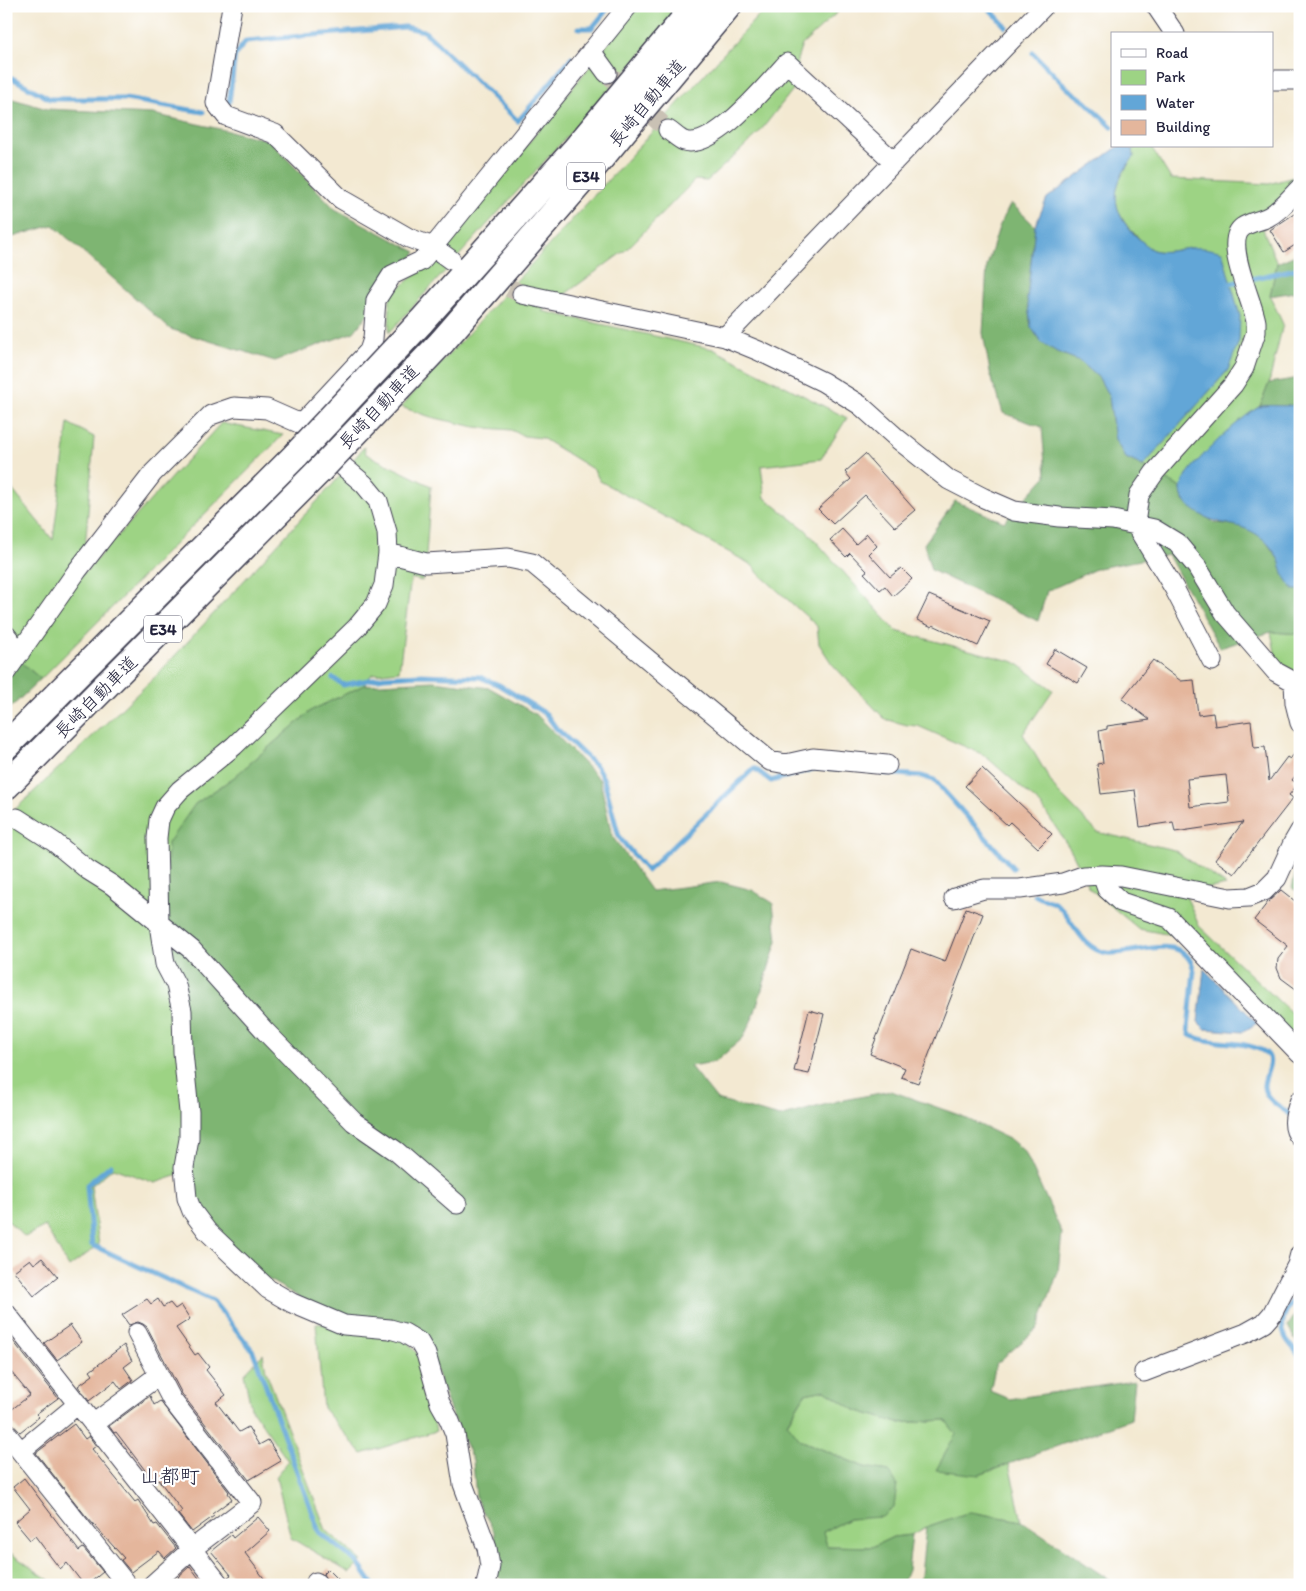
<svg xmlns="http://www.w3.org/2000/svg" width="1306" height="1591" viewBox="0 0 1306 1591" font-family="Itim,'Klee One',sans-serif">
	<rect width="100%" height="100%" fill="#fff"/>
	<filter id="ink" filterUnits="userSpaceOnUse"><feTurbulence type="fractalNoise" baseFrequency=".02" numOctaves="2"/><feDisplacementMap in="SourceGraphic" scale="10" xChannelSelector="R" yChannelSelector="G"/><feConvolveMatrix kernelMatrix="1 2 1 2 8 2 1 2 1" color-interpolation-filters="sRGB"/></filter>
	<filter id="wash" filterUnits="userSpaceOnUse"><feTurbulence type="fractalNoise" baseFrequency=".0096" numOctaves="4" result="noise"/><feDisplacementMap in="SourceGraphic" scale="20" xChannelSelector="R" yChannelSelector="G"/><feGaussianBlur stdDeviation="1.12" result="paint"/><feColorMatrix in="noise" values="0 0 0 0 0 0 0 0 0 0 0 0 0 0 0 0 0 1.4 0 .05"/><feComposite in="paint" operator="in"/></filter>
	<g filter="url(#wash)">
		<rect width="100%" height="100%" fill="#f3e9d2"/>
		<path fill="#9dd384" stroke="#607a60" d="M638,6H680L638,58L389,333L390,296L443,250Z
			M767,6H844L802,45L797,60L799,82L758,134L707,181L695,180L627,249L542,311L713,349L847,418L821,459L761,466L765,498L806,530L896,631L1015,662L1053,690L1023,734L1056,790L1097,832L1174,850L1226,885L1185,893L1199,926L1300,1021V1054L1177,936L1139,929L1089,888L1072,852L1041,805L984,755L918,726L907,725L885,719L832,664L819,644L817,626L758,573L752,565L600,481L594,470L542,438L524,436L511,430L475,427L431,417L401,407Z
			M1140,146L1152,148L1171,179L1269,184L1300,175V201L1263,229L1277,263L1270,296L1283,324L1269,383L1260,406L1237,423L1187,474L1181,488L1143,466L1228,370L1240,316L1222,253C1212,251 1201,248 1191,248C1179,249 1165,254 1153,250C1147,248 1142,241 1138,237C1109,211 1110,186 1134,157L1133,149Z
			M68,423L94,437L83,574L221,423L283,435L41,679L6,650V482L53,540Z
			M364,447L366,454L431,486L426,555L422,581L411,578L399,671L372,674L364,685L312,710L233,778L195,804L183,988L188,1172L155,1183L113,1168L91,1186L99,1245L69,1267L45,1226L25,1237L6,1219V818L157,675L333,484Z
			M1271,632L1300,634V674L1277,662Z
			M316,1323L405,1339L420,1357L436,1431L362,1454L323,1408Z
			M263,1354L266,1371L326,1530L362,1561L350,1573L291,1538L276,1477L288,1461L251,1408L244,1374Z
			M825,1390L855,1410L898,1423L945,1420L957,1433L979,1475L1009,1464L1022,1521L970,1512L926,1527L912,1535L893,1537L872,1547L827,1546L823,1532L849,1519L882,1516L889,1471L864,1467L800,1440L787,1424L805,1394Z
			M6,1550L56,1585H6Z"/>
		<path fill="#7eb572" stroke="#506c56" d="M6,97L47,109L153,114L269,140L335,209L416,252L354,332L275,361L170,329L53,225L6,239Z
			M1011,203L1035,226L1027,299L1031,327L1041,342L1057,352L1080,361L1099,378L1109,397L1115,440L1126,458L1143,466L1181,488L1183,501L1215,523L1238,525L1254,532L1265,540L1279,560L1285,578L1294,590H1300V634L1271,632L1220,648L1168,555L1098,568L1047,591L1038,621L931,570L924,544L955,501L1004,522L1046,476L1042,427L1003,413L997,393L992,383L983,333L987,266L999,227Z
			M1300,253V291L1270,296L1277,263Z
			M1300,378V403L1294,406H1260L1269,383Z
			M6,650L41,679L6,712Z
			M433,681L490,688L537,715L600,780L612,836L651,891L721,882L752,890L773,903L777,941L754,1015L743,1038L715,1062L690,1066L717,1100L780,1117L838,1101L891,1091L959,1115L1011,1140L1025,1152L1062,1233L1058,1272L1038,1328L996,1364L990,1391L1009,1399L1135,1381L1131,1419L979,1475L936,1470L956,1434L945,1420L898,1423L855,1410L825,1390L805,1394L787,1423L800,1440L864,1467L889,1471L897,1484L894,1507L882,1517L849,1519L823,1532L827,1546L872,1547L893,1537L912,1535L908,1570L902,1585H506L497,1575L494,1531L476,1499L473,1461L450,1410L426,1342L344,1318L299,1297L262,1276L218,1235L195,1203L188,1172L193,1141L165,942L168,843L195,804L233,778L312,710L364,685Z
			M1300,852V893L1292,888Z
			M1300,1307V1349L1288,1326Z
			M970,1512L1022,1521L1117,1585H918L921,1575L926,1527Z"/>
		<path fill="#62a6d7" stroke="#426489" d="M1119,146L1133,149L1134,157C1110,186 1109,211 1138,238C1142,241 1148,248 1153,250C1165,254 1179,249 1191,248C1201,247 1212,249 1222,252L1240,316L1239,341L1228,370L1143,466L1126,458L1115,440L1109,397L1099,378L1080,361L1057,352L1041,342L1031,327L1027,299L1035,226L1047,198Z
			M1300,403V590H1294C1291,586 1287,582 1285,578C1282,573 1282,568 1280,563C1277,555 1269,544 1263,539C1240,520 1219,528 1197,512C1189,507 1180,499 1181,488C1182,470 1242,416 1259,407C1268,403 1287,409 1300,403Z
			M1204,969L1257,1023L1243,1032L1205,1029L1198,1022Z"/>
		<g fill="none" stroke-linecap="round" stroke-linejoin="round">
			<path stroke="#62a6d7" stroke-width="5" d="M987,6L1006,27
				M579,28H592L610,6
				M1033,53L1067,88L1086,102L1112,127
				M6,77L12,78L50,99H125L203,112
				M229,102L235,55L246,41L405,27L424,31L518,121L571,58
				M1224,285L1300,268
				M333,678L343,685L384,677L420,675L480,677L499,685L546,714L556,728L597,767L604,780L619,837L647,871L754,768L771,781L815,768L836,769
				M884,773L921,776L934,780L1013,868
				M1035,895C1042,900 1050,900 1056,904C1073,917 1080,949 1107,953C1135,956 1185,929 1194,971L1188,1029L1190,1035C1212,1046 1241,1039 1263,1051C1278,1059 1263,1075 1264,1087C1265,1099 1281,1108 1290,1114
				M111,1165L87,1185L92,1245L213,1301L253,1351L319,1532L357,1562L373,1585
				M1300,1290C1290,1305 1276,1320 1286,1338C1290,1346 1297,1350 1300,1358"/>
		</g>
		<g id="blocks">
			<path fill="#e4b69c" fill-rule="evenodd" d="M1300,210V242L1284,252L1270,230Z
				M865,454L915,510L895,527L865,495L833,524L818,509L851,479L845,472Z
				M842,529L856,544L867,534L877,546L869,554L890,577L901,568L912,579L893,596L885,586L880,590L864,573L867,571L850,553L846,557L830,540Z
				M929,595L990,621L978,646L933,625L932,627L917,620Z
				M1055,649L1087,668L1078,683L1046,664Z
				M1153,660L1181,681L1194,680L1198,715L1213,713L1215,726L1251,721L1254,748L1265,747L1269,781L1287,757L1290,759L1300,747V770L1292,780L1298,784L1289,795L1293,798L1234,874L1215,860L1243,822L1175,832L1173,822L1140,827L1135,790L1101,794L1097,764L1103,763L1099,731L1107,729V726L1150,720L1122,699ZM1226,775L1229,802L1190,807L1187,779Z
				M982,768L1052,834L1038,848L1010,822L1007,825L965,786Z
				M1281,890L1300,905V992L1281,978L1277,968L1278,959L1288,946L1254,920L1268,902Z
				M966,908L983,914L918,1083L901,1077L905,1068L870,1054L911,949L945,962Z
				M809,1010L824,1014L809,1074L794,1071Z
				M42,1258L58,1277L34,1296L14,1271L30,1259L34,1264Z
				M147,1299L151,1304L158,1299L163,1307L170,1303L175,1309L181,1305L190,1319L176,1328L195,1355L198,1353L209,1367L206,1370L226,1395L216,1402L239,1432L248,1427L259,1445L268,1440L281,1461L249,1480L182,1394L147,1327L143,1324L138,1322L129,1325L122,1315Z
				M70,1325L82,1342L57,1360L44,1343Z
				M6,1332L58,1398L36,1414L39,1417L20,1432L6,1417V1414L30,1395L6,1366Z
				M124,1345L132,1361L124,1367L133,1380L121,1389L115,1381L89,1401L78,1386L93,1375L90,1371Z
				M150,1396L154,1405L160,1401L229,1492L228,1493L232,1499L212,1514L214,1516L192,1532L178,1514L182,1511L158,1479L154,1482L116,1432L114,1433L109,1426Z
				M74,1424L85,1439L89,1436L96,1446L92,1449L135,1502L138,1500L154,1525L157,1524L176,1548L165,1558L159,1551L131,1572L121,1560L124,1558L85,1515L36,1453Z
				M24,1478L79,1551L83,1548L103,1572L87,1585H84L67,1563L60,1569L35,1536L30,1540L15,1522L30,1509L13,1487Z
				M258,1517L270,1531L245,1553L269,1585H234L228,1577L231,1575L211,1551L231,1535L233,1538Z
				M190,1566L204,1585H184L178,1577Z
				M328,1569L344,1585H329L323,1574Z"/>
		</g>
	</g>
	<g filter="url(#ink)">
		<use href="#blocks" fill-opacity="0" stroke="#414052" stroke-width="1"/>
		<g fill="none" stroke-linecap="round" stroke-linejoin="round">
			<path stroke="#c9c1b4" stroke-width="19" stroke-dasharray="19 9" stroke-linecap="butt" d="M607,73L668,130
				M484,276L522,294"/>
			<defs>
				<path id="minor" d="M232,6L216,103L226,116L275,134L341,199L409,238L433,247L451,260
					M1156,6L1175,34
					M591,51L607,73
					M1272,80H1300
					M668,130C673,133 679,139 684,141C714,151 768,83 787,63L894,162
					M522,294L725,337L759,351L823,382L860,405L899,440L949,480L984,498L1014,511L1059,517L1113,520L1154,529L1177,543L1197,567L1225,613L1276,672L1300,685
					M725,337L1044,6
					M301,424L369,351L373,339L376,300L392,275L421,261L433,247L628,6
					M388,553L426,563L508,558L532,563L770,761L786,764L813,758L887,765
					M6,635L20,653
					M1212,661L1174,588L1135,524L1139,495L1155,472L1233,385L1244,368L1256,332V322C1253,301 1222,241 1243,227C1250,222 1260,221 1268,217C1281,210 1290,198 1300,188
					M6,672L77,571L153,473L211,415L234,407L267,409L301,424L345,468L364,484L378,501L387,532L388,553L384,585L376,604L357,627L292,690L234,746L180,790L165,807L159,820L157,838L159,924L165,964L176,985L182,1011L183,1052L189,1112V1139L184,1167L187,1198L192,1211L207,1231L268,1289L292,1303L344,1325L390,1329L404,1333L419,1342L426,1354L440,1403L449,1419L455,1434L463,1484L487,1548L490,1566L486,1585
					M1294,683L1295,703L1300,723
					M17,818L54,842L88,870L112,885L192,950L265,1031L354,1122L396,1151L457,1204
					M1102,875L1107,889L1121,902L1169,918L1300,1054
					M954,898L984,889H1020L1063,883L1083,876L1102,875L1121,876L1230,898L1249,897L1264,891L1277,878L1293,843L1300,831
					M1300,1100C1296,1111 1290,1127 1300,1137
					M6,1313L220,1585
					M137,1333L172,1400L252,1503L192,1549L152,1585
					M1144,1372L1246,1333L1264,1323L1272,1314L1297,1265L1300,1254
					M93,1424L159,1375
					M6,1433L127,1585
					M21,1451L78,1404
					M316,1582L318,1585"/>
				<path id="highway" d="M420,323L574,151L695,6
					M441,343L591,170L728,6
					M6,746L297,454
					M6,786L319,471"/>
			</defs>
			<use href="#minor" stroke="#414052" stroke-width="21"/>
			<use href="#highway" stroke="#414052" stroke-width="29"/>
			<use href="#minor" stroke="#fff" stroke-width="19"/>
			<use href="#highway" stroke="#fff" stroke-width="26"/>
			<defs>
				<path id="highway-bridge" d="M297,454L420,323
					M319,471L441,343"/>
			</defs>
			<use href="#highway-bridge" stroke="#414052" stroke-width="29" stroke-linecap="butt"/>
			<use href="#highway-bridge" stroke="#fff" stroke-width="26"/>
		</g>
	</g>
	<g text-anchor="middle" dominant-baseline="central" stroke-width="4.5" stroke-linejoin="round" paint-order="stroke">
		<g fill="#fff" stroke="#646476" stroke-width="1">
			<rect x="567" y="162.5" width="38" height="27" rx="4"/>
			<rect x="144" y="615.5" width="38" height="27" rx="4"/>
		</g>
		<g font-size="16" font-weight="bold" fill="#22223b">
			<text x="586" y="176">E34</text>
			<text x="163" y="629">E34</text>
		</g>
		<g font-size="18" fill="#22223b" stroke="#fff">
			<text transform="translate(647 103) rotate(-50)">長崎自動車道</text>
			<text transform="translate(379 407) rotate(-47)">長崎自動車道</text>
			<text transform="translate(96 697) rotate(-45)">長崎自動車道</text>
		</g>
		<g font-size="20" fill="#22223b" stroke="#fff">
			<text x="170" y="1476">山都町</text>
		</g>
	</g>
	<rect width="1306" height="1591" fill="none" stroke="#fff" stroke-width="25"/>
	<rect x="1111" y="32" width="162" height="115" fill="#ffffff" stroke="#a7a7b1"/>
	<rect x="1121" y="49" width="25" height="8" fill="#ffffff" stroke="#a7a7b1"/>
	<text x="1156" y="58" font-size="15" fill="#22223b">Road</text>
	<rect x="1121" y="70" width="25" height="15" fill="#9dd384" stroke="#a7a7b1"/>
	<text x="1156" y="82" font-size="15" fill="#22223b">Park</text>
	<rect x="1121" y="95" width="25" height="15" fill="#62a6d7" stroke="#a7a7b1"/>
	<text x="1156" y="108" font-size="15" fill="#22223b">Water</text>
	<rect x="1121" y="120" width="25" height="15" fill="#e4b69c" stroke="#a7a7b1"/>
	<text x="1156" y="132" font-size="15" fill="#22223b">Building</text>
</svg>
